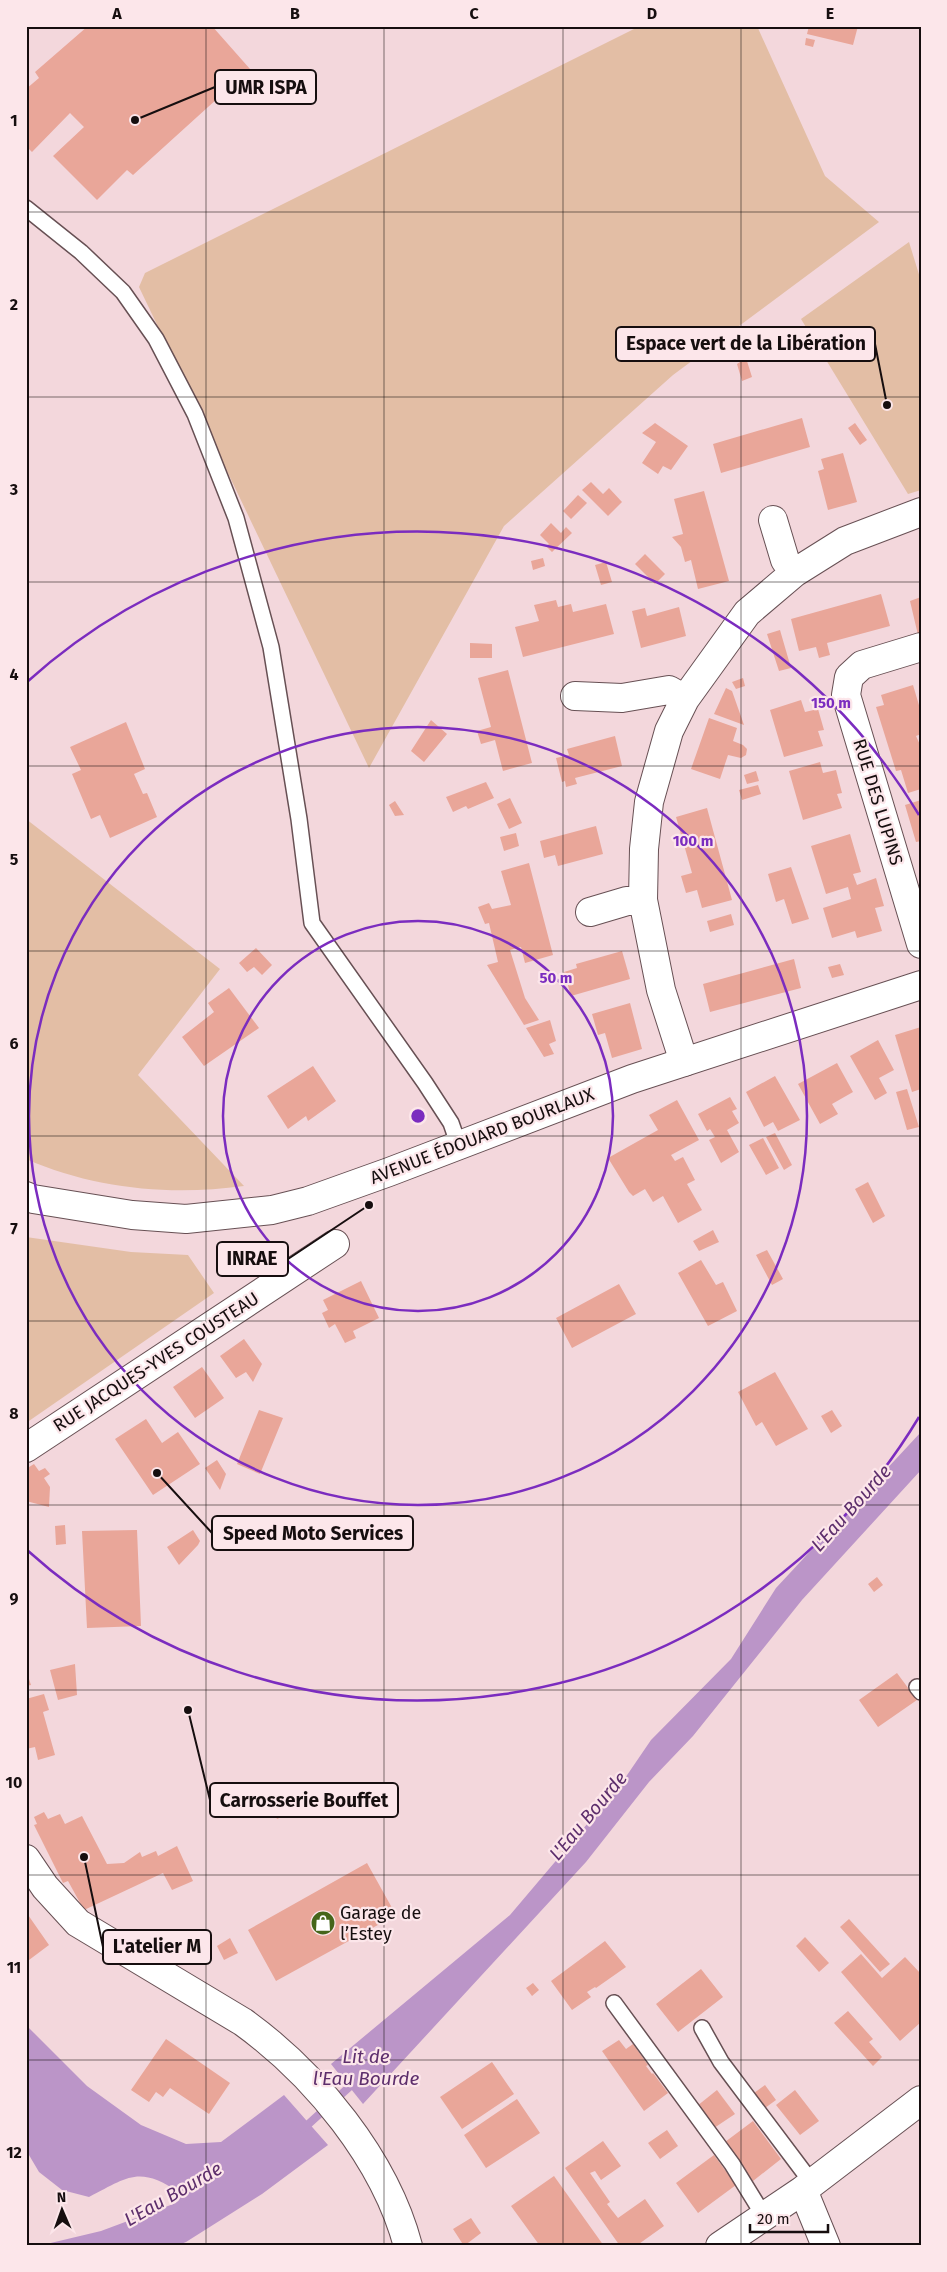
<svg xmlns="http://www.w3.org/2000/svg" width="947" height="2272" viewBox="0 0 947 2272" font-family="'Fira Sans',sans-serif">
	<rect width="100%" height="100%" fill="#f3d7dc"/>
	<path fill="#e3bea5" d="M640,26H757L825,176L879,222L673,375L504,526L369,768L139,287L145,273Z
		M909,242L921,281V490L908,494L801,319Z
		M26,819L220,969L138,1075L244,1186C170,1196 95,1189 26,1159Z
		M26,1237L131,1252L188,1255L214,1293L26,1423Z"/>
	<path fill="#bb95c8" d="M921,1432V1470L802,1600L693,1736L649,1782L586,1862L363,2104L331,2064L510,1915L621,1784L651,1740L731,1659L776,1588Z
		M26,2025L87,2086L141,2125L186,2144L221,2142L284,2095L328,2145L262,2194L186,2242L176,2246H38L101,2231L176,2203L180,2193C139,2165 128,2177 89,2197L62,2190L39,2172L26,2150Z"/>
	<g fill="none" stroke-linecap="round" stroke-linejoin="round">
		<path stroke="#bb95c8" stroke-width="8" d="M303,2129L357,2080"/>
	</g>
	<path fill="#e9a699" d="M88,26H212L250,69L133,175L127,170L97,200L53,156L84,127L70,113L32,152L26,146V89L39,78L35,72Z
		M809,26H858L853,45L807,34Z
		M806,38L815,40L813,47L805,45Z
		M746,358L752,377L742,381L737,364Z
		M802,418L810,447L721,473L713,444Z
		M655,423L688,446L671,470L663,466L658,474L642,463L656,442L642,433Z
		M855,423L867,440L860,445L848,428Z
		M843,453L857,502L828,510L818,471L824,469L821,459Z
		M591,482L603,494L609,488L622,502L608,516L582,490Z
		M704,491L729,581L698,589L691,560L685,562L681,547L672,537L683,534L674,499Z
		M578,495L587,503L571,519L563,511Z
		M551,523L561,533L566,527L572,533L552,552L546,546L549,544L540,535Z
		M645,554L665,574L655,584L635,564Z
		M543,558L545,566L533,570L531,561Z
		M606,562L612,582L601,585L595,565Z
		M881,594L890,626L827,643L830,655L819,658L816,647L799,651L791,619Z
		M921,597V634L918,635L910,601Z
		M556,600L558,607L571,604L573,612L606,604L614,634L523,657L515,627L539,621L534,605Z
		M679,607L686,636L641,648L632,611L645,608L647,616Z
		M780,630L791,668L779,671L767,634Z
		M470,643L492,644V658H470Z
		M508,670L532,763L503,771L495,740L481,744L477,731L491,727L478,678Z
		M743,678L745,686L736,689L732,682Z
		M913,685L921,712V734L916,736L921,747V789L908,793L901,770L896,771L876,707L884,705L881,695Z
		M726,688L732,691L744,725L714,714Z
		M801,700L805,712L818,709L824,730L818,731L823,746L784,757L770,710Z
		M709,718L737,728L733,741L743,745L747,749L746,755L741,758L728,755L720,779L691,769Z
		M431,720L447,734L424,762L411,751Z
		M126,722L145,769L134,774L143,794L147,793L157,817L110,838L100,815L91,819L72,774L81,770L70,747Z
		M615,736L622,766L575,778L577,784L566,787L565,781L562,782L556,758L569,755L567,749Z
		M820,762L823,773L836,770L842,793L837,794L842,808L803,820L789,771Z
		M756,771L759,781L747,784L744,775Z
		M486,782L494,798L468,809L466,806L453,812L446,797Z
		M758,785L761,794L742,800L739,790Z
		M510,798L522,823L509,829L497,804Z
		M921,800V841L916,842L905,805Z
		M395,801L404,815L395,816L389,805Z
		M707,808L732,900L702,908L697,890L686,893L681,876L692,873L676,817Z
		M596,826L603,854L558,866L555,855L544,858L540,841Z
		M516,833L519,846L504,851L500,837Z
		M850,834L861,872L853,874L857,885L876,878L884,906L875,908L882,931L857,938L855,931L832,938L823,908L851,899L848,887L826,894L811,846Z
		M529,863L553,955L525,963L521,947L510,950L525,998L539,1020L524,1025L487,965L498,962L489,923L485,924L478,907L489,903L492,909L511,905L501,871Z
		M791,867L809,919L792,924L784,899L776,902L768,874Z
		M731,914L734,925L710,932L707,921Z
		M256,948L272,965L262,975L254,967L247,972L239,963Z
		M622,951L630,979L571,996L564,972L577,968L576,964Z
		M794,959L801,988L710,1012L703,984Z
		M840,964L844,975L832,978L828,967Z
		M229,988L259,1028L204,1066L182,1037L214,1012L208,1003Z
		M630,1003L642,1049L612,1058L605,1033L598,1035L592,1014Z
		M550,1020L556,1041L549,1044L554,1054L544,1057L526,1028Z
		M921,1027V1089L912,1092L895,1035Z
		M878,1040L894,1070L879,1078L887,1093L875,1100L850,1056Z
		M837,1063L853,1092L832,1104L838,1114L820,1124L798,1084Z
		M313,1066L336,1101L308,1121L306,1116L288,1129L267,1096Z
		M775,1076L800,1120L778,1131L773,1122L764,1127L746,1092Z
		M907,1089L919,1127L907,1130L896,1092Z
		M730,1097L737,1109L732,1111L739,1123L727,1130L739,1152L721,1163L709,1140L715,1137L710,1129L707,1131L698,1114Z
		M677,1100L699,1140L671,1155L675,1161L683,1157L695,1180L687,1184L702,1210L678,1223L663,1196L653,1202L645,1189L633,1196L629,1192L608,1158L658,1130L649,1115Z
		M775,1133L792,1165L784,1170L766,1137Z
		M763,1138L779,1168L766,1175L749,1145Z
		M868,1182L885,1216L873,1223L855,1189Z
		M713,1230L719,1242L699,1251L693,1241Z
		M767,1250L783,1279L772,1285L756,1255Z
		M701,1260L716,1285L723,1282L737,1311L708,1326L678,1273Z
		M361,1281L379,1318L353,1331L356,1338L345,1343L335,1324L329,1328L322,1313L328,1310L323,1300Z
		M619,1284L636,1314L572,1348L556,1318Z
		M244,1339L262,1364L253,1382L246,1372L236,1378L220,1356Z
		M202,1367L224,1398L195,1418L173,1387Z
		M775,1372L808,1429L776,1446L762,1422L756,1426L738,1392Z
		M259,1410L283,1418L260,1474L237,1464Z
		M832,1410L842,1426L831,1433L821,1416Z
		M146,1419L162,1443L178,1432L200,1464L153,1495L115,1439Z
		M217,1460L226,1474L220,1490L205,1468Z
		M34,1464L39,1471L45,1468L50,1474L44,1478L50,1487L49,1507L26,1501V1469Z
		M65,1525L66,1544L56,1545L55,1526Z
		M137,1530L141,1626L87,1628L82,1531Z
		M193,1530L200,1541L198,1545L179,1565L167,1547Z
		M877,1577L883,1585L874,1592L868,1584Z
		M75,1664L77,1695L58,1700L50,1670Z
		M26,1670L31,1685L26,1686Z
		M897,1673L917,1700L878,1727L859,1700Z
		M44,1694L49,1710L43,1712L55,1755L38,1760L35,1747L26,1749V1699Z
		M288,1795L295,1811L277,1819L270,1803Z
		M44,1812L48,1819L60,1814L65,1824L82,1816L107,1864L124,1863L140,1852L142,1857L156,1851L158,1856L177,1846L193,1881L172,1890L163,1873L84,1910L68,1881L63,1883L34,1825L37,1824L34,1817Z
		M367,1863L396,1915L276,1981L248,1930Z
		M26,1912L49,1945L29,1960H26Z
		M849,1919L890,1964L880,1972L840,1927Z
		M805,1937L829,1963L819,1972L796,1946Z
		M230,1938L238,1953L224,1960L217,1946Z
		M605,1941L626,1967L596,1988L595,1987L587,1992L591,1997L572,2010L551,1981Z
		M861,1954L882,1978L905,1957L921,1974V2022L900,2041L841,1972Z
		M701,1969L723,1997L678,2032L656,2004Z
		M533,1983L539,1990L532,1996L526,1988Z
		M848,2011L873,2039L869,2042L882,2057L873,2066L834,2023Z
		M166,2039L230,2083L209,2114L170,2088L163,2097L156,2092L149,2102L131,2090Z
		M619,2040L626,2049L633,2044L648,2065L646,2066L652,2074L653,2073L668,2093L644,2111L602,2051Z
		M492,2062L514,2094L462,2129L440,2097Z
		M765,2085L776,2100L765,2108L754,2093Z
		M717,2090L735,2114L714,2128L697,2106Z
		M795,2090L819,2121L800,2135L776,2105Z
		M517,2099L540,2133L486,2168L464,2135Z
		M753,2121L781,2159L753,2181L725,2142Z
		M667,2130L678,2146L660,2159L648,2143Z
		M603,2141L621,2166L601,2180L595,2171L590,2173L610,2202L607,2204L618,2218L645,2199L664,2226L636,2246H620L565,2168Z
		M714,2155L736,2185L698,2213L676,2183Z
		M554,2176L604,2246H540L511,2206Z
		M471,2218L481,2233L464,2246L453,2229Z"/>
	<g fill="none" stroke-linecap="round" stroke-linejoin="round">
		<defs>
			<path id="service" d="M26,208L81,252L123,292L156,339L195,414L236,518L271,647L299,819L312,923L425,1083L451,1123L459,1146
				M917,1687L921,1692
				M614,2003L732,2164L764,2216
				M702,2028L721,2062L812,2183"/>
			<path id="minor" d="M773,520L785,560L794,573
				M921,647L862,665L849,677L846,695L921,944
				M575,696L622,698L669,690L685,699
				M590,912L627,901L643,900
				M684,1062L661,990L643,900L644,849L649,802L669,731L685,699L747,613L794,573L845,541L921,512
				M26,1448L335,1244
				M26,1859L45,1887L78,1923L243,2022C315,2074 385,2159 408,2246
				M803,2190L826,2246
				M720,2246L803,2190L921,2100"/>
			<path id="tertiary" d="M26,1196L33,1199L132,1215L186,1219L272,1210L308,1201L389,1172L632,1079L921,985"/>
		</defs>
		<use href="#service" stroke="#675054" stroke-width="18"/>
		<use href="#minor" stroke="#675054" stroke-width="30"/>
		<use href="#tertiary" stroke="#675054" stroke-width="30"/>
		<use href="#service" stroke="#fff" stroke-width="15"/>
		<use href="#minor" stroke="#fff" stroke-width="28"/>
		<use href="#tertiary" stroke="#fff" stroke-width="28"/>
	</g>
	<path fill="none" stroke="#160e0f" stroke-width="1" stroke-opacity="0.55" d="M206,26V2246M384,26V2246M563,26V2246M741,26V2246M26,212H921M26,397H921M26,582H921M26,766H921M26,951H921M26,1136H921M26,1321H921M26,1505H921M26,1690H921M26,1875H921M26,2060H921"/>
	<g fill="none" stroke="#7b2cbf" stroke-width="2.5">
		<circle cx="418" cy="1116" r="195"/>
		<circle cx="418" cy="1116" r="389"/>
		<path d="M919 1417A584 584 0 0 1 27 1550M27 682A584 584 0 0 1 919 815"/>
	</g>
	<defs>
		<symbol id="shop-disc" viewBox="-11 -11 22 22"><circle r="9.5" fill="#45651a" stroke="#fce6ea"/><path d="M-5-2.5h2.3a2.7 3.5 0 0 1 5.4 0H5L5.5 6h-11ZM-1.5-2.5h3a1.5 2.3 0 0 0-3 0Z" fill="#fff"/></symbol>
	</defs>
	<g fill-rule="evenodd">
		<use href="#shop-disc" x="309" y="1909" width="28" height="28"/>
	</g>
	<g text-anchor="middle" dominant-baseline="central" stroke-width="4.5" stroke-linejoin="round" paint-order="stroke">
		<g font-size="18" fill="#160e0f" stroke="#fce6ea">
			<text transform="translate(878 802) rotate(73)">RUE DES LUPINS</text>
			<text transform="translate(482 1136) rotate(-21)">AVENUE ÉDOUARD BOURLAUX</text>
			<text transform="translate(156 1362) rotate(-33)">RUE JACQUES-YVES COUSTEAU</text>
		</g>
		<g font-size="18" fill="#160e0f" stroke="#fce6ea" text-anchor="start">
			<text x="340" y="1913">Garage de<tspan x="340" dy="21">l’Estey</tspan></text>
		</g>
		<g font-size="19" font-style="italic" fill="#5d2e6c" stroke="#fce6ea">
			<text transform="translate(851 1508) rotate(-48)">L'Eau Bourde</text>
			<text transform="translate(588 1816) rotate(-50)">L'Eau Bourde</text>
			<text x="366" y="2056">Lit de<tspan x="366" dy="22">l'Eau Bourde</tspan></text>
			<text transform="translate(173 2194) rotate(-30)">L'Eau Bourde</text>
		</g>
	</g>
	<circle cx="418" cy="1116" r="8" fill="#7b2cbf" stroke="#fce6ea" stroke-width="2.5"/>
	<g font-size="15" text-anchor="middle" font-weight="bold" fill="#7b2cbf" stroke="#fce6ea" stroke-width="4.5" stroke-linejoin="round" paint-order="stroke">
		<text x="831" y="708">150 m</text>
		<text x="693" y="846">100 m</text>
		<text x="556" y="983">50 m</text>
	</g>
	<path fill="none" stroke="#160e0f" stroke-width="2" d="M135 120L215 87M887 405L875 344M369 1205L288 1259M157 1473L212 1533M188 1710L210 1800M84 1857L103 1947"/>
	<g fill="#160e0f" stroke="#fce6ea" stroke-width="2">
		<circle cx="135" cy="120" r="5"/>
		<circle cx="887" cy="405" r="5"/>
		<circle cx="369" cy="1205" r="5"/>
		<circle cx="157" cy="1473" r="5"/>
		<circle cx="188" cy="1710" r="5"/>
		<circle cx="84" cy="1857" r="5"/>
	</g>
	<g fill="#fce6ea" stroke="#160e0f" stroke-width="2">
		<rect x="215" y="70" width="101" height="34" rx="5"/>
		<rect x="616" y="327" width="259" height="34" rx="5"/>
		<rect x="217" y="1242" width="71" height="34" rx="5"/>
		<rect x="212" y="1516" width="201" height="34" rx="5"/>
		<rect x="210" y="1783" width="188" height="34" rx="5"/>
		<rect x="103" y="1930" width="108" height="34" rx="5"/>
	</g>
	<g font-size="19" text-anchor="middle" font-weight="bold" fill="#160e0f">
		<text x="266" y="94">UMR ISPA</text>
		<text x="746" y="350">Espace vert de la Libération</text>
		<text x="252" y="1265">INRAE</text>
		<text x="313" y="1540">Speed Moto Services</text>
		<text x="304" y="1807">Carrosserie Bouffet</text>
		<text x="157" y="1953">L'atelier M</text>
	</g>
	<rect width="947" height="2272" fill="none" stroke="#fce6ea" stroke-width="55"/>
	<g transform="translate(62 2210) rotate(358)" stroke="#fce6ea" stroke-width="4" paint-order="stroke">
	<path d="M0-4L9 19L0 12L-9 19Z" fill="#160e0f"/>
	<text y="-8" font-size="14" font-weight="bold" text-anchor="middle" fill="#160e0f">N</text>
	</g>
	<path d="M750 2224v8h78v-8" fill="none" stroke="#160e0f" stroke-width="2.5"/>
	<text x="757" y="2224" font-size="15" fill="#160e0f" stroke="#fce6ea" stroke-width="4" paint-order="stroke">20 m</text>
	<rect x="28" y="28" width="892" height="2216" fill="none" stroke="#160e0f" stroke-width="2"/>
	<g font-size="16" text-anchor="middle" font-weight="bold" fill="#160e0f">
		<text x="117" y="19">A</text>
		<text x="295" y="19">B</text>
		<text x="474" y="19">C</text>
		<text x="652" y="19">D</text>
		<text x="830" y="19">E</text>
		<text x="14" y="126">1</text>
		<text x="14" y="310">2</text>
		<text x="14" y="495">3</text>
		<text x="14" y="680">4</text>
		<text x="14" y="865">5</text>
		<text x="14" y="1049">6</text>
		<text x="14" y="1234">7</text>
		<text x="14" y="1419">8</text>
		<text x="14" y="1604">9</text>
		<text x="14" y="1788">10</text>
		<text x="14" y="1973">11</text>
		<text x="14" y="2158">12</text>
	</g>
</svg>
